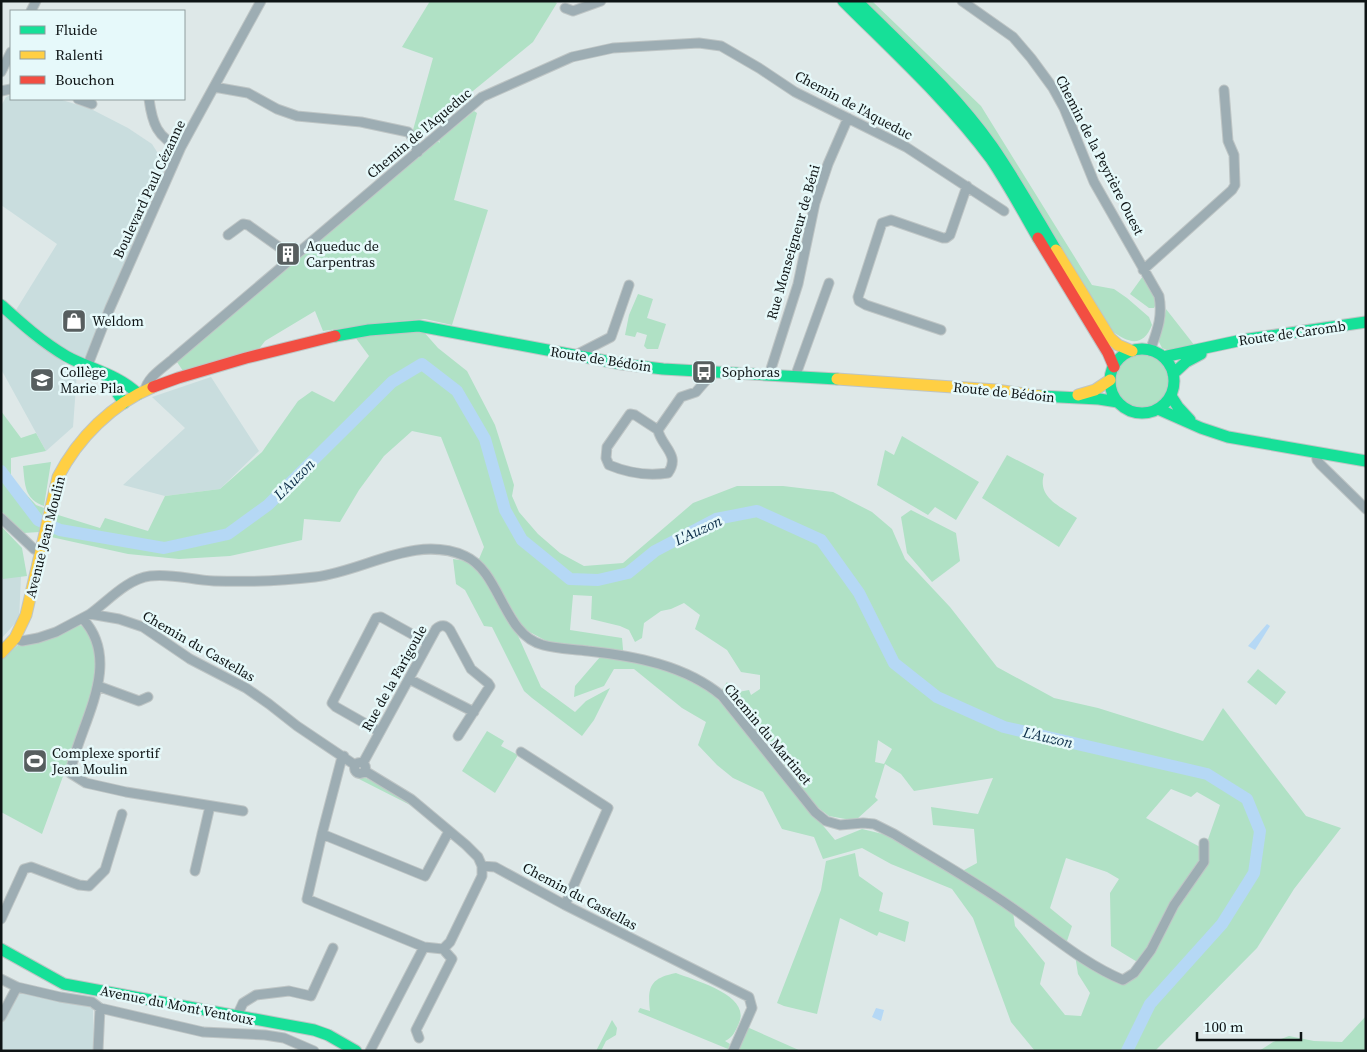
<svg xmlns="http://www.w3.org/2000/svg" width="1367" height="1052" viewBox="0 0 1367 1052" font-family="'Source Serif 4',serif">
	<rect width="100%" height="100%" fill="#dee8e8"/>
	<path fill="#c9ddde" d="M11,95V99H59L91,109L128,128L152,144L166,166L87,357L79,359L63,349L16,313V310L57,244L1,205V106L6,97Z
		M1,311L41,346L77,372L73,427L46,451L1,369Z
		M211,377L259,451L220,489L165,496L123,485L185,428L152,397Z
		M1,534L22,555L19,619L1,639Z
		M18,989L93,1008L94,1051H1V1023Z"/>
	<path fill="#b0e1c5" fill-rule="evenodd" d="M430,1H553L557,3L533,42L468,95L465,98L464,102L415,143L413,130L433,58L402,47Z
		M863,1H872L981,106L1092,285L1114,289L1127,298L1149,317L1152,325C1143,348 1128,343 1112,331L1009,161L969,108Z
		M474,111L477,113L454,200L488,210L452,325L425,319L389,322L323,331L315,311L265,341L259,349L183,371L177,362L438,141L440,143L439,140Z
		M1143,276L1158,300L1154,308H1149L1130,294Z
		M638,294L653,299L647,318L666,324L658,349H647L644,346L647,335L637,332L635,337L625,335L629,315Z
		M1166,309L1195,346L1172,352L1162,348L1158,340Z
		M423,331L438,348L467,371L495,425L514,485L512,496L519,512L538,534L560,553L584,566L623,563L693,503L737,486H783L833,492L872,512L892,529L905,559L950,607L997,667L1054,698L1098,708L1203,741L1223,708L1306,816L1341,828L1294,889L1257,948L1155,1051H1035L1011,1022L973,918L952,889L891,864L862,848L823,859L814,837L782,829L763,792L733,778L717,765L698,745L706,722L682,708L634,669H614L604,686L574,697L575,686L600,657L567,652L524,629L489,571L479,559L484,547L441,437L412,431L384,456L359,490L340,522L304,519L302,540L230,556L179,559L128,554L51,537L55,514L100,528L105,518L148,531L165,496L220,489L262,452L298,401L312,391L334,402L369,356L355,337ZM573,595L592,596L591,619L620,626L629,630L635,642L642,638L644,623L661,611L671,609L684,603L700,615L695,629L727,650L741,672L760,675V689L751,695L749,690L733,693L727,682L721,691L816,806L829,816L851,820L857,819L878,800L875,797L885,764L901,774L914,791L993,778L978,814L931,807L933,825L974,829L977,863L955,875L891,836L862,829L835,840L721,703C716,698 707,686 702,684C681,671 648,665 624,660L622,638L570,630ZM878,740L892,749L884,764L875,762ZM1171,789L1191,797L1197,792L1220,805L1206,845V863L1177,906L1153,952L1134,977L1123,983L1104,974L1075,955L1078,974L1090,993L1081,1016L1065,1015L1040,984L1045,963L1015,926L1012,905L1066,944L1072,926L1050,908L1066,858L1107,872L1119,879L1110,893L1111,946L1139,963L1149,949L1173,904L1202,860V848L1146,818Z
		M1115 381a27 27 0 1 1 54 0a27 27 0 1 1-54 0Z
		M1,411L21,438L36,433L46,451L11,458V478L36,505L44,508L39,532L24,533L1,511Z
		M902,436L979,482L956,520L935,507L928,515L877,485L885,450L894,455Z
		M1007,455L1044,474C1037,498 1060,506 1077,518L1059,547L982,498Z
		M51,462L44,506C24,499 25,484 23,466Z
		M911,510L956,533L960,561L932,582L907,553L901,517Z
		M1,526L22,548L27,576L3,579L1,575Z
		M453,559L472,562L490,587L515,629L541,687L575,712L586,701L610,688L594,720L582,736L532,698L524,691L492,627L484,626L465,590L456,584Z
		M80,625L88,629L96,653L95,680L89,705L42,834L1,812V660L18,645L37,641Z
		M1258,669L1286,692L1276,705L1247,682Z
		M487,731L504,741L501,746L518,755L495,793L462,771Z
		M364,777L398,795L416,808L357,778Z
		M855,853L859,876L883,893L879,911L909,922L905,942L879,932L877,936L840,918L817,1014L784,1006L777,1003L821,890L826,861Z
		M676,973C696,981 751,995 739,1023C735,1032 733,1037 725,1041L730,1044L728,1049L638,1012L640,1008L650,1011C647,986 651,978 676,973Z
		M1366,1016V1051H1259L1273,1042L1289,1036L1314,1041L1342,1042Z
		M612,1020L617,1028L616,1035L606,1041L601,1051H596Z
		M747,1027L801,1051H737Z"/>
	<path fill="#b5d8f5" d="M1267,624L1270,626L1255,650L1248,646Z
		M876,1008L884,1010L881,1021L872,1017Z"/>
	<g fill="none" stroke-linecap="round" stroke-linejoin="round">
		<path stroke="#b5d8f5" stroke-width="12" d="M1,471L38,520L60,530L164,548L228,534L268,505L392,382L422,364L457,391L485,439L505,510L522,540L570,579L598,580L628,573L655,551L716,519L757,511L821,540L859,593L894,663L937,697L1004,727L1207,774L1247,799L1260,831L1254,873L1222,924L1150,1004L1127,1051"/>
		<defs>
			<path id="street" d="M962,1L1013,37L1031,58L1053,88L1064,108L1094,182L1159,296C1163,317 1157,331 1150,351
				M565,8L573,11L601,1
				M31,11L36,1
				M1,72L11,52
				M214,87L248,93L277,109L297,116L361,122L408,132C414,137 413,145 418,152
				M1,91L11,89
				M78,99L92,104
				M149,99C152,122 157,139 181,147
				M228,235L243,224L248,225L293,257
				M1143,270L1232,190L1235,185L1234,155L1228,141L1224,90
				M941,330L866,305L859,301L858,297L882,223L891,220L943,238H946L950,235L967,186
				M576,355L611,337L629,285
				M87,367L110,308L181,147L261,1
				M769,375L798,284L815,203L828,164L848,118
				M795,377L829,283
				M145,391C146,378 164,367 173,359L482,97L572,57L613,48L699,43L721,46L759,68L795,92L906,147L1004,211
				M630,414L635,415L658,430C661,446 681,455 668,473C648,476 628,473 609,465L606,458L607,447Z
				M658,430L681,397L696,392L709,377L710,372
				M1316,453L1317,460L1320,464L1366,509
				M1,518L34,549L42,552
				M90,614C108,601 127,579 150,576C171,573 192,580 214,581C247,582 282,581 315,577C365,571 415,534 465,556C501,572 503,635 543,645C557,649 573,649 588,651C634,656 685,665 722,696L815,812L826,821L840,825L863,823L874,824L894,834C933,858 974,881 1011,907C1048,932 1082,963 1123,980L1134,973L1151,950L1174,905L1204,862V843
				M83,619C124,664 79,725 70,773L86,783L126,792L243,811
				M15,638L22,641L38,638L56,632L90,614L119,619L143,627L190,659L246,688L269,704L297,726L355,765
				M409,679L474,712
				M98,686L139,701L148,697
				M380,732L336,707L332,703L376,618L381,617L428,643
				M521,752L608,808L565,905
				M344,756L341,761L322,834L425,876L449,831
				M354.5 768a5.5 5.5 0 1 1 11 0a5.5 5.5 0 1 1-11 0Z
				M363,763L436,629C441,624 446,625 450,630L471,669L488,683L490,686L458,736
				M322,834L307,899L424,947L443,949L450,942L482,876V866L478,857L466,845L411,799L365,771
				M482,866L495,867L565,905L749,997L752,1008L733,1051
				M195,871L210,806
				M1,919L24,869L31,867L79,885L89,886L105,870L122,814
				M1,979L17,987L60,997L92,1002L100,1008L203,1032L265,1035L284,1038L314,1051
				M237,1016L243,1003L256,995L289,991L311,996L333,948
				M1,1017L17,987
				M419,1038L416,1030L452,959L443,949
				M98,1051L100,1008
				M370,1051L424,947"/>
			<path id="fast" d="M843,1C894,52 948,101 991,159C1008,184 1023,212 1038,238
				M857,1C903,47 954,92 992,146C1015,179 1035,215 1056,250
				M1,305C21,323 42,342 66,356C89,369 118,374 138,394
				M335,336L369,330L419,326L622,364L663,369L837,379
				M1110 381a32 32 0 1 1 64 0a32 32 0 1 1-64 0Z
				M1163,357L1242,340L1366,322
				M1173,374L1186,362L1201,354
				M106,376L124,403
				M1040,396L1099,399L1118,402
				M1171,396L1178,407L1190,420
				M1158,409L1201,428L1228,437L1366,461
				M1,949L64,984L314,1030L328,1035L356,1051"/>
			<path id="slow" d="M1056,250L1110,338L1118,345L1132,351
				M837,379L996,390L1040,396
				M1078,395L1095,390L1110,380
				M1,653L15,638L26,615L58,477C78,438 112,404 153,387"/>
			<path id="jam" d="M1038,238L1108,353L1114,367
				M153,387L178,378L246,358L335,336"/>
		</defs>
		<use href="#street" stroke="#bec5c5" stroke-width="11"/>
		<use href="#fast" stroke="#bec5c5" stroke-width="13"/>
		<use href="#slow" stroke="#bec5c5" stroke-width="13"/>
		<use href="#jam" stroke="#bec5c5" stroke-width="13"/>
		<use href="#street" stroke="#9dadb3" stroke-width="9"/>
		<use href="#fast" stroke="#16e098" stroke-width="11"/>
		<use href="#slow" stroke="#ffcf43" stroke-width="11"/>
		<use href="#jam" stroke="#f24e42" stroke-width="11"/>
	</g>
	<defs>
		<symbol id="building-square" viewBox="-11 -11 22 22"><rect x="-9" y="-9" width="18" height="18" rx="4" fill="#575e5f" stroke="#e6f9fa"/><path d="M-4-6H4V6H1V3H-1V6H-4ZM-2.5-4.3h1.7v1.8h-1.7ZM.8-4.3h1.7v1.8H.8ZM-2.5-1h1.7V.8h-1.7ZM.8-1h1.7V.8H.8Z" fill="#fff"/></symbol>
		<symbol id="shop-square" viewBox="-11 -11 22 22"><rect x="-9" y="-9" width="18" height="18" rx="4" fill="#575e5f" stroke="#e6f9fa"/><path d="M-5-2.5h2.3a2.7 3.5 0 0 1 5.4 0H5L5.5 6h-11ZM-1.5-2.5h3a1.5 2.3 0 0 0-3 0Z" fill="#fff"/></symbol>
		<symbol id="bus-square" viewBox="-11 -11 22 22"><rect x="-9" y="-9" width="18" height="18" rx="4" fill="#575e5f" stroke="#e6f9fa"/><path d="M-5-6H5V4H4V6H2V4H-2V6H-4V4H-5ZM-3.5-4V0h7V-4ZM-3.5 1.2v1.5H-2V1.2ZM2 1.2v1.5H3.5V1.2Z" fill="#fff"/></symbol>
		<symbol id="school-square" viewBox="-11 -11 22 22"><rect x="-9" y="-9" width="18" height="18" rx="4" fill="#575e5f" stroke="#e6f9fa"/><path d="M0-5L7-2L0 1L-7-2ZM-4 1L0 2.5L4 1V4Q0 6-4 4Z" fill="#fff"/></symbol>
		<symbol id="stadium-square" viewBox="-11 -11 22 22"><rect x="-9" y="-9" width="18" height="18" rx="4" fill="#575e5f" stroke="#e6f9fa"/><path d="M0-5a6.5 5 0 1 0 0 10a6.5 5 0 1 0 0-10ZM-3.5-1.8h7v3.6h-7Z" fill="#fff"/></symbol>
	</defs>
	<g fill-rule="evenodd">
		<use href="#building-square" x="274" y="240" width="28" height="28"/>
		<use href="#shop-square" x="60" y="307" width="28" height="28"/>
		<use href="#bus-square" x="690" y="358" width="28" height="28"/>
		<use href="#school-square" x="28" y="366" width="28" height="28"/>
		<use href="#stadium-square" x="21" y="747" width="28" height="28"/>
	</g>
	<g text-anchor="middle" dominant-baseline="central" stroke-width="5" stroke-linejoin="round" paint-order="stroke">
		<g font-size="14" fill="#0e1415" stroke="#e6f9fa">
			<text transform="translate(854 105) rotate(28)">Chemin de l'Aqueduc</text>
			<text transform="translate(419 133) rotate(-40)">Chemin de l'Aqueduc</text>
			<text transform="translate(1100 155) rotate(63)">Chemin de la Peyrière Ouest</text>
			<text transform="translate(149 189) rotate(-65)">Boulevard Paul Cézanne</text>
			<text transform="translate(793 242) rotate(-74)">Rue Monseigneur de Béni</text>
			<text transform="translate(1292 333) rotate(-8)">Route de Caromb</text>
			<text transform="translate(601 359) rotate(9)">Route de Bédoin</text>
			<text transform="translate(1004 392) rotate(6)">Route de Bédoin</text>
			<text transform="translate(45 537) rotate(-76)">Avenue Jean Moulin</text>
			<text transform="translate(199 646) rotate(30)">Chemin du Castellas</text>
			<text transform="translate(394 678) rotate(-61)">Rue de la Farigoule</text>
			<text transform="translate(768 734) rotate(50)">Chemin du Martinet</text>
			<text transform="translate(580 896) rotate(28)">Chemin du Castellas</text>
			<text transform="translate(177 1005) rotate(11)">Avenue du Mont Ventoux</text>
		</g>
		<g font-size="14" fill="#0e1415" stroke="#e6f9fa" text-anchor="start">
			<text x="306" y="246">Aqueduc de<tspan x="306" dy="16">Carpentras</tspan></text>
			<text x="92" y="321">Weldom</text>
			<text x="60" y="372">Collège<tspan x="60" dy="16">Marie Pila</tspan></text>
			<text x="722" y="372">Sophoras</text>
			<text x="52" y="753">Complexe sportif<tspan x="52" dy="16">Jean Moulin</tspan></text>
		</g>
		<g font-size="15" font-style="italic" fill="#0c2e49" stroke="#e6f9fa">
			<text transform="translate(294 479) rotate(-45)">L'Auzon</text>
			<text transform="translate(698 530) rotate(-25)">L'Auzon</text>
			<text transform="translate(1048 737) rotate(13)">L'Auzon</text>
		</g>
	</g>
	<rect width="1367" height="1052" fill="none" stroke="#0e1415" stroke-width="5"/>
	<rect x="10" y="10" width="175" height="90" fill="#e6f9fa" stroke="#909d9e"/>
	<rect x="20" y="26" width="25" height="8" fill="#16e098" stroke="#909d9e"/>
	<text x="55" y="35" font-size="15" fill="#0e1415">Fluide</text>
	<rect x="20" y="51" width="25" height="8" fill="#ffcf43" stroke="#909d9e"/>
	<text x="55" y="60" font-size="15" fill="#0e1415">Ralenti</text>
	<rect x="20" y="76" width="25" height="8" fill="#f24e42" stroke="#909d9e"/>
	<text x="55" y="85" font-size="15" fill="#0e1415">Bouchon</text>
	<path d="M1197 1032v8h104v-8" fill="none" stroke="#0e1415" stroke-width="2.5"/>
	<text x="1204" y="1032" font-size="15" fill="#0e1415" stroke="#e6f9fa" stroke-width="4" paint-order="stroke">100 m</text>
</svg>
